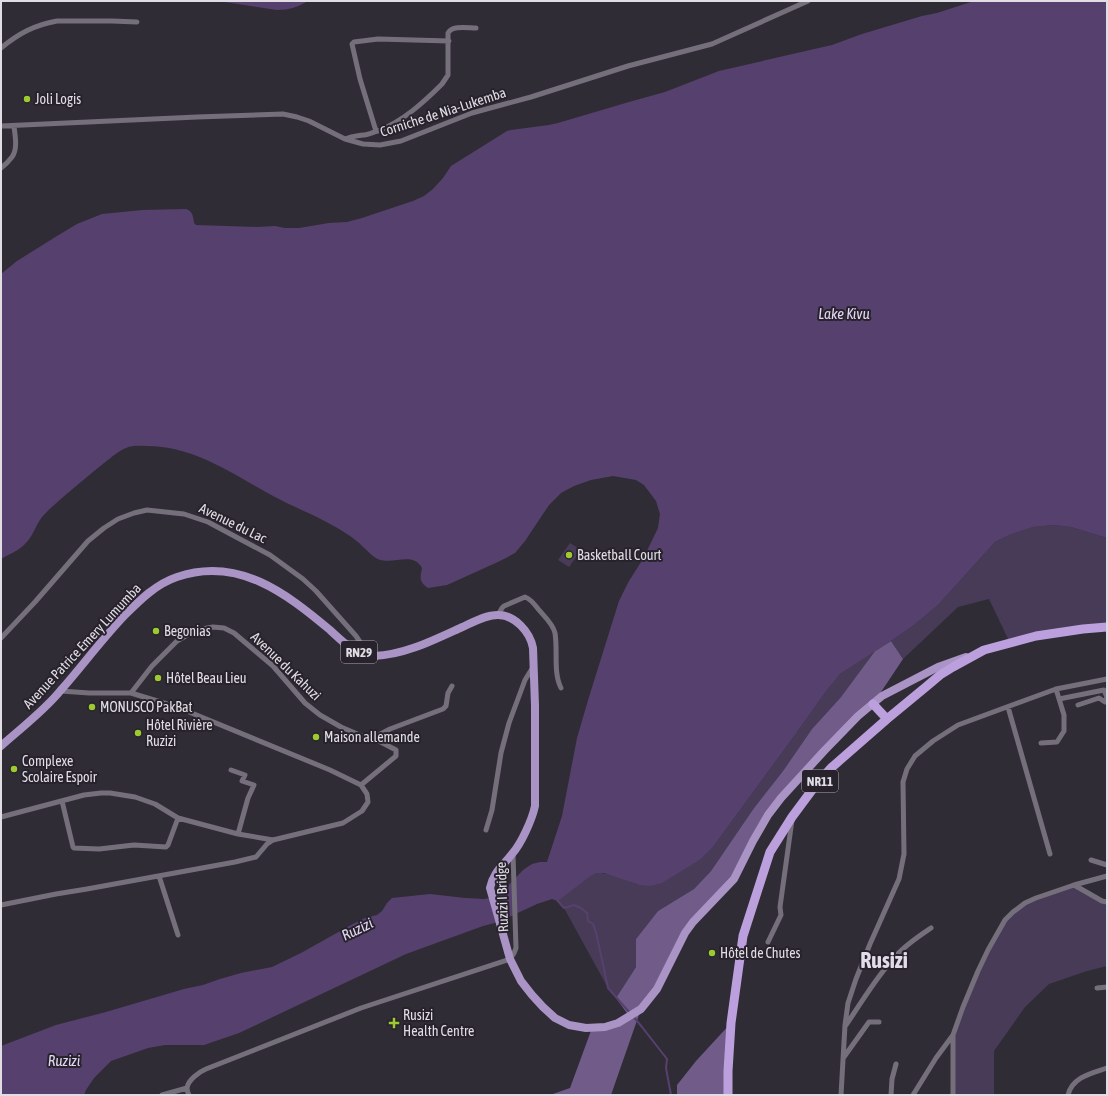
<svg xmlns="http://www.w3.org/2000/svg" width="1108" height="1096" viewBox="0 0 1108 1096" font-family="'Asap Condensed',sans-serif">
	<rect width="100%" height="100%" fill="#302c36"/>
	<path fill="#483b57" d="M1053,525L1071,527L1107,538V627L1010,643L989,599L958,607L903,659L891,641L914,625L938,605L995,542L1009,535L1033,527Z
		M570,543L581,550L569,567L558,560Z
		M875,651L841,697L812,729L783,771L754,808L711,871L694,889L658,911L636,939V967L616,998L608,988L564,908L558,901C566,894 587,875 596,873C605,871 629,882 639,885L701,859L713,847L792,739L832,683L840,674Z
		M1073,884L1107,903V966L1087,971L1049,984L1025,1007L994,1051V1095H951V1039L978,969L1013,911Z"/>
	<path fill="#705b89" d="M891,641L903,659L873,704L781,798L734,879L701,912L641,1009L611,1095H550L570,1088L592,1028L629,1016L616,998L636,967V939L658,911L694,889L711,871L754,808L783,771L812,729L841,697L875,651Z
		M731,1023L728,1095H677V1085L696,1061Z"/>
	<path fill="#56416e" d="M218,1H308C298,7 289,10 277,10Z
		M974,1H1107V538L1071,527L1053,525L1033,527L1009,535L995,542L938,605L914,625L891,641L840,674L827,690L792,739L713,847L701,859L662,883L650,886L639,885L604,873H596L589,877L558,901L552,899L537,904L498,922L483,926L406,954L239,1033L204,1045H165L148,1048L111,1061L94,1078L86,1090L84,1095H1V1046L56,1025L106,1012L184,989L203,985L220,979L241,973L272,967L301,953L351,925L365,918L377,915L382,911L387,903L392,898L430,894L465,898L484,899L495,897L503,891L523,870L532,864L540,862H547L562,816L577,738L589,697L619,601L629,581L643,559L658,528L660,514L656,501L644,485L636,480L613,476L591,480L574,486L561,493L549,505L525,541L515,553L500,561L447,585L428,588C419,582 420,578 422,568C412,549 388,569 373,556C365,549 359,542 350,536C327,520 300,510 275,497C234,475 195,446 147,446C140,446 133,445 126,448C118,451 111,458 104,463C90,474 76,486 62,498C55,504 48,510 42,517C35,526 33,537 24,545C18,551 9,554 1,559V274L17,261L57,236L77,224L102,214L143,210L186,209C193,211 193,217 194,223L196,225L258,227L275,226L285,228H299L329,223L347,222L362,218L413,201L424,196L433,189L443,178L451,166L507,131L511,130L549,125L558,123L629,102L665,92L719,71L832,45L862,34L922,16L937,13Z"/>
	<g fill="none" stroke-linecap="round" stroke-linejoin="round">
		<path stroke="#56416e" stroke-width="2" d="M557,900L564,908L574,905L581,908L587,913L588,921L593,924L596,932L608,988L630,1013
			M633,1016L642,1027L667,1059L666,1068L671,1095"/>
		<path stroke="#756f7c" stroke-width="5" d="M1,48C18,34 34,25 57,21H112L137,22
			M1,126L197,117L283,114L297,117L309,121L345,139L363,144L380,145L401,141L472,113L531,97L628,66L712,44L808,1
			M376,131L360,79L352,44L354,42L378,39L449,41
			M345,139C352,136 356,136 363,135C368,135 373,132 378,131C403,121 423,103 442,84L448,75V33C452,25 468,28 476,28
			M1,168C5,165 9,161 12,157C18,149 15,135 14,126
			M498,615L502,608L504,606L525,597C531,599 535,605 539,610C544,616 553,624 555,633C558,651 553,672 561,688
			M1,638L35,602L88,541L104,528L118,519L134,513L147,510L184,514L208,522L270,555L303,579L316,591L356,636L360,642L364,655
			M61,691L89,693H131L152,666L177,641L196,630L213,627L224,628L234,633L273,666L305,703L320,715L341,727L362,736L373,738L396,750V756L361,785
			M1059,699L1104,690L1107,697L1105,702L1099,698L1078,705
			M1008,707L1050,854
			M373,738L390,729L443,709L446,706L448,693L452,686
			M1041,743L1057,742L1064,731V715L1056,689
			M231,770L245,775L242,781L254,785L248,798L238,834
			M62,801L73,847L74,848L99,849L134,845L166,847L168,845L178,818
			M1,817L84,795L101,793H110L135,797L155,804L178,818L238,834L273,840L343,823L362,811L368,802L367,794L361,785L330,770L177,707L131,693
			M486,830L492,810L501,753L509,723L525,680L533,667
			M1091,860L1107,865
			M159,876L178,935
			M1074,885L1102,901L1107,902
			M1,905L56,894L87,889L235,862L256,857L267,844L273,840
			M768,942L781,915L780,907L792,820
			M1097,988L1107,987
			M846,1025C862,1002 876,977 895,957C905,945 919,936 931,928
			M844,1057L869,1022H879
			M162,1095L187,1088
			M189,1095C188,1093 187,1091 187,1088C188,1080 199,1072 206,1069L361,1008L510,959L514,953L516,948L513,854
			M841,1095L845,1025L848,1003L856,979L870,944L899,879L904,854L903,782L907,769L915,756L933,741L958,725L1056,689L1107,679
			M891,1095L892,1079L896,1064
			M913,1095L936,1058L953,1035
			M953,1095V1035L963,1007L978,971L988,950L1005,920L1013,912L1025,903L1036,898L1074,885L1107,876
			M1068,1095C1072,1077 1092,1073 1107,1068"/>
		<path stroke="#aa94c5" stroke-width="8" d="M1,746C21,728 44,711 61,690C83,665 102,639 125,615C140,600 156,584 177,577C238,556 286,593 330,630C342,641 356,656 374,656C403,655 432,641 458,629C470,624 484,615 498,615C515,615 530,632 533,648L535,706V806C532,820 521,844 512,854C502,867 494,871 490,888L510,959L521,981L532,995L543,1007L555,1018L569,1025L586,1028L605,1027L618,1023L641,1009L657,989L685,933L693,922L734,879L753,841L768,815L781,798L824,751L858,716L882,696L938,667L966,657"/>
		<path stroke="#bca0dd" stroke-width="9" d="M873,704L887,719
			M728,1095V1071L731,1023L743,936L770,852L792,817L815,786L831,768L887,719L927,686L940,675L953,667L984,650L1036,636L1083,629L1107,627"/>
	</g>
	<g fill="#9dca30" stroke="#27222c" stroke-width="1.5">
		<circle cx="27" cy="99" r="4"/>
		<circle cx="569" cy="555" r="4"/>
		<circle cx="156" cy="631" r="4"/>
		<circle cx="158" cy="678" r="4"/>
		<circle cx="92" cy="707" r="4"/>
		<circle cx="138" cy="733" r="4"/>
		<circle cx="316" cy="737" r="4"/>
		<circle cx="14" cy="769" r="4"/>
		<circle cx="712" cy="953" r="4"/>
		<path d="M392 1017h4v4h4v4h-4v4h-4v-4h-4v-4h4z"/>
	</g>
	<g text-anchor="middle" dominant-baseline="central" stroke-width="4" stroke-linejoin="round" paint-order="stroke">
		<g fill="#27222c" stroke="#a8a5ad" stroke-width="1">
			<rect x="341" y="641" width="36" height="22" rx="3"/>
			<rect x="802" y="770" width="36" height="22" rx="3"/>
		</g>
		<g font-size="13" font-weight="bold" fill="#e0dde4">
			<text x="359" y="652">RN29</text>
			<text x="820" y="781">NR11</text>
		</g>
		<g font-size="14" fill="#e0dde4" stroke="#27222c" text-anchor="start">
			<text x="35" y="99">Joli Logis</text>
			<text x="577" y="555">Basketball Court</text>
			<text x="164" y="631">Begonias</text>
			<text x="166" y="678">Hôtel Beau Lieu</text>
			<text x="100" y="707">MONUSCO PakBat</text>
			<text x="146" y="725">Hôtel Rivière<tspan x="146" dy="16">Ruzizi</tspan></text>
			<text x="324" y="737">Maison allemande</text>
			<text x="22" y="761">Complexe<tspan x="22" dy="16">Scolaire Espoir</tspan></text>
			<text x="720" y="953">Hôtel de Chutes</text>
			<text x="403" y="1015">Rusizi<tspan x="403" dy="16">Health Centre</tspan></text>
		</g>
		<g font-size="14" fill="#e0dde4" stroke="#27222c">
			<text transform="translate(443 112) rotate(-18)">Corniche de Nia-Lukemba</text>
			<text transform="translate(233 523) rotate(26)">Avenue du Lac</text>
			<text transform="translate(82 646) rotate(-47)">Avenue Patrice Emery Lumumba</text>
			<text transform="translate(286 666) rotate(44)">Avenue du Kahuzi</text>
			<text transform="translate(502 897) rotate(-92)">Ruzizi I Bridge</text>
		</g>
		<g font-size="15" font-style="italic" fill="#e4d7f5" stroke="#27222c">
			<text x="844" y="313">Lake Kivu</text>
			<text transform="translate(357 929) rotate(-26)">Ruzizi</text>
			<text x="64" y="1060">Ruzizi</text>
		</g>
		<g font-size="22" font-weight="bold" fill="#e1dce9" stroke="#27222c">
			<text x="884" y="960">Rusizi</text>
		</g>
	</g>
	<rect width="1108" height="1096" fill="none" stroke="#e0dde4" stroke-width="4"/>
</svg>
